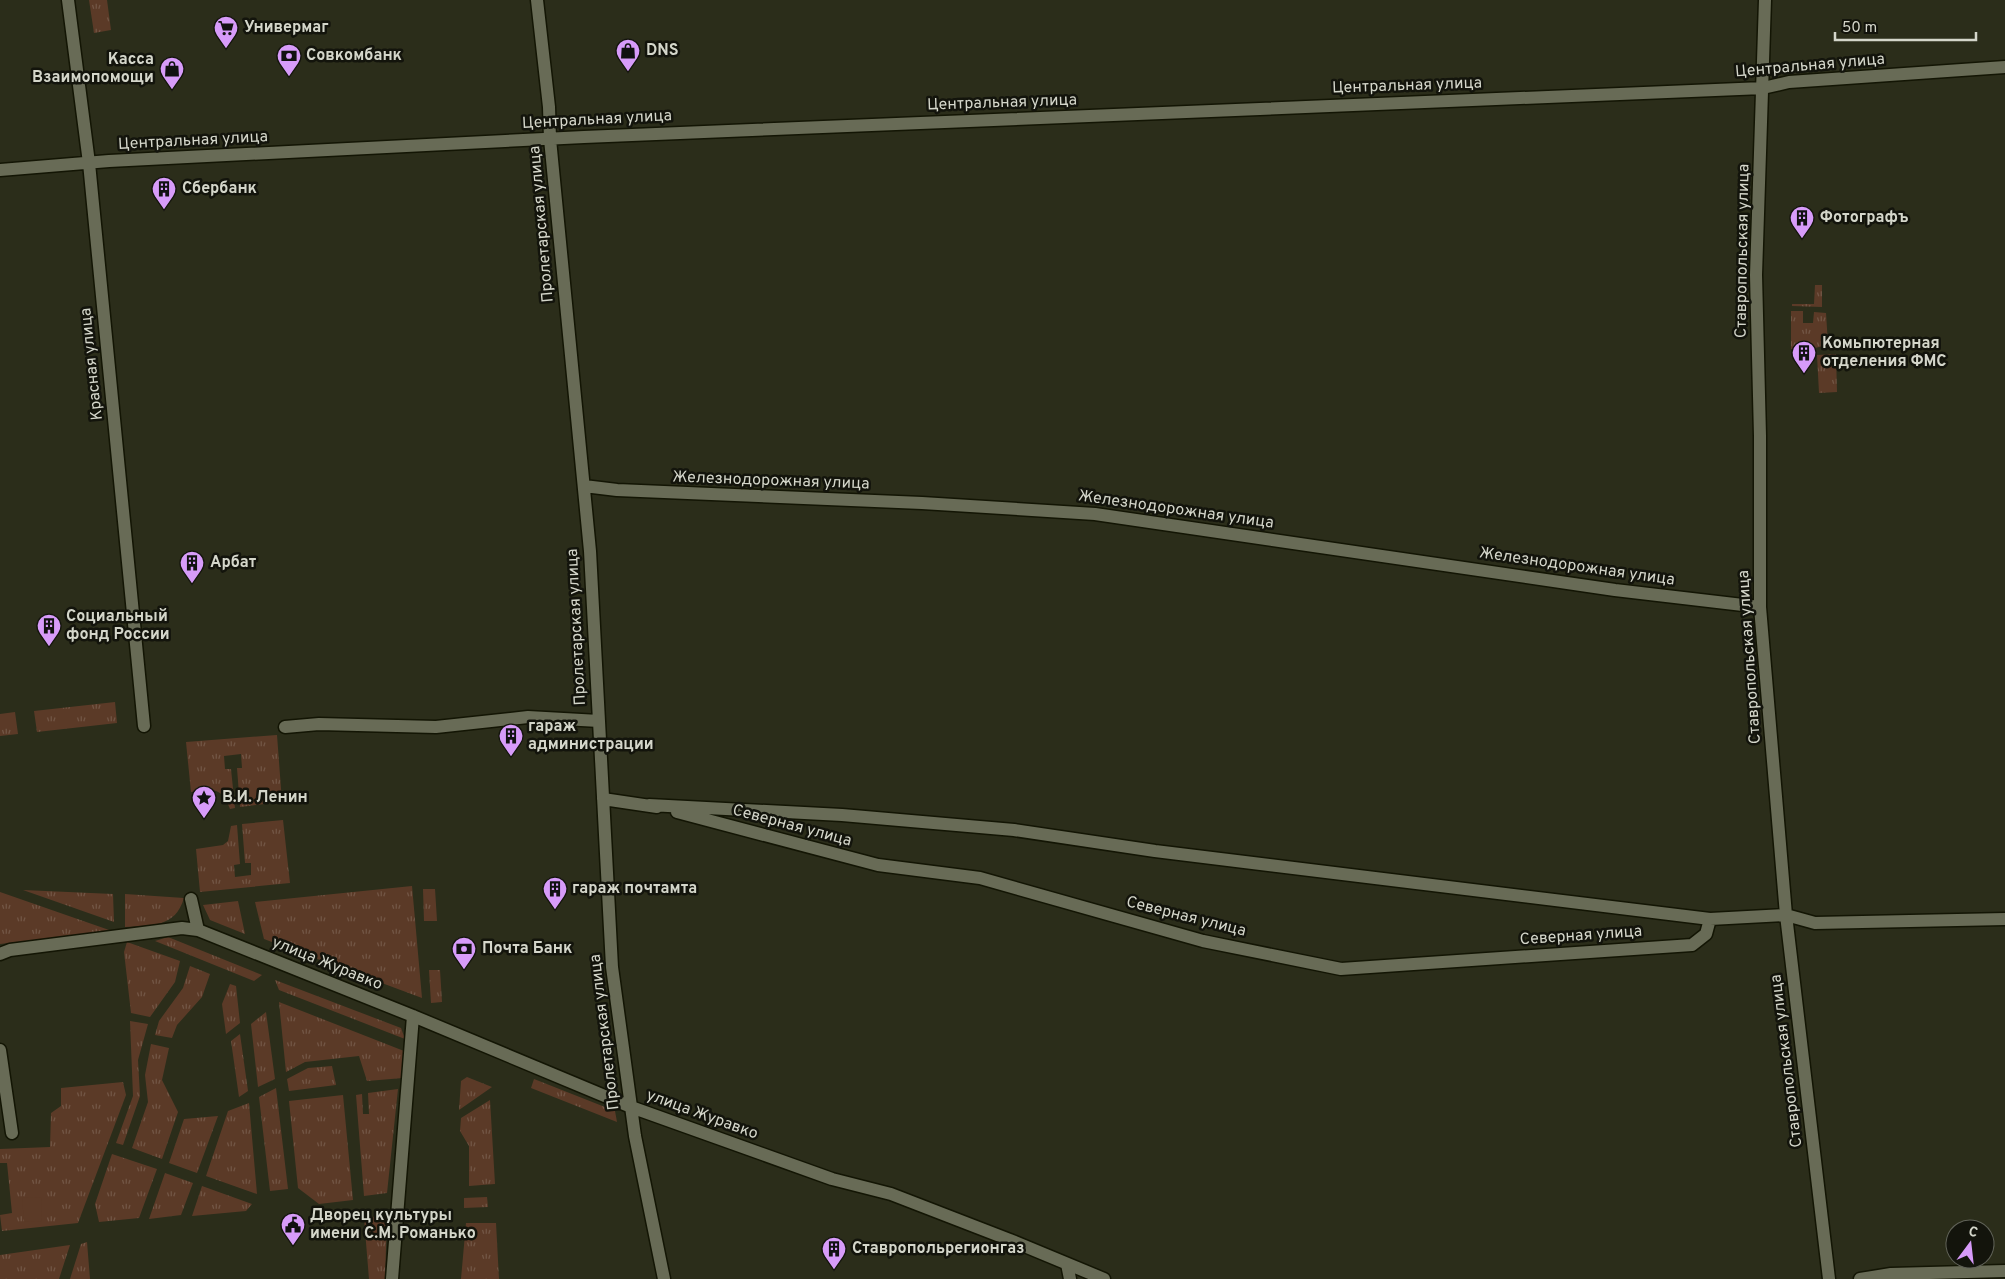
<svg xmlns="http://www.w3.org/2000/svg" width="2005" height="1279" viewBox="0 0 2005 1279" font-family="Overpass,sans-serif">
	<defs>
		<pattern id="grass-tufts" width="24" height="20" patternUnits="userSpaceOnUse" patternTransform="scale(1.25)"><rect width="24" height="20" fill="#5b3a27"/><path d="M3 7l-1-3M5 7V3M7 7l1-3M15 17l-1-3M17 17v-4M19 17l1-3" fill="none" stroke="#725645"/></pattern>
	</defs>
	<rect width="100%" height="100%" fill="#2b2d1a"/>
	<path fill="url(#grass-tufts)" d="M89,0H107L111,30L94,33Z
		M1815,285H1822V307L1792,306V304H1814Z
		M1791,311H1803V323H1813L1814,312L1826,313L1828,345L1806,350L1791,349Z
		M1836,354L1837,392L1819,393L1817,355Z
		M115,702L117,723L37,732L34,711Z
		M15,712L18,734L0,736V714Z
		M277,735L282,802L240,807L237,768H242L241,754L224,756L225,769H231L235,808L230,809C222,786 211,789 191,792L186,742Z
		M283,820L290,883L200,892L196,849L223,845L228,841L231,826L237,825L240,864L234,865L235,877L251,875V863H245L242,824Z
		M412,886L422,998L264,939L255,902Z
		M423,889H435L437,921H424Z
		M23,890L113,894L114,922Z
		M0,892L112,931L0,944Z
		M125,894L184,898C175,928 152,925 125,927Z
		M238,901L245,934L210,920L203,905Z
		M168,937L262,975L254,981L155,941Z
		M127,942L180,961L175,982L150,1017L131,1013L124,952Z
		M190,966L210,974L202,997L177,1025L172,1038L155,1035L159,1021L183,988Z
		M429,970H440L442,1002L431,1003Z
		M275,980L401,1028L405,1039L279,990Z
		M230,984L236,986L240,1023L226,1034L222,1004Z
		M279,1002L404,1051L403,1078L367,1081L359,1056L305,1062L286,1072Z
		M266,1012L275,1079L258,1087L251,1024Z
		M130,1021L148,1024L138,1060L140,1096L123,1145L116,1143L133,1096Z
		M240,1034L248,1091L239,1097L231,1041Z
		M151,1044L169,1048L162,1080L178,1112L162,1159L132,1148L148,1102L145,1075Z
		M332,1066L336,1085L289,1091L287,1079L308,1068Z
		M467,1077L492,1087L459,1110L461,1081Z
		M534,1079L615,1111L617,1122L531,1088Z
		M123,1082L126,1095L78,1223L2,1231L0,1215L12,1213L7,1163H0V1149L50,1147L51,1113L61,1106V1088Z
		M276,1088L288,1189L270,1191L259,1097Z
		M398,1089L387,1193L364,1196L356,1095L362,1094L363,1114H369L368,1093Z
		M343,1095L353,1200L319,1204L298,1188L289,1101Z
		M490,1100L495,1184L469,1186V1146L460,1131L461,1118Z
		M249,1103L257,1194L206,1176L228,1111Z
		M218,1116L197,1173L169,1163L184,1119Z
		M112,1154L157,1169L139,1218L99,1222L95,1204Z
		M165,1173L193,1183L181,1215L149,1219Z
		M202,1186L252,1204L246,1211L192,1216Z
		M487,1197L488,1207L464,1208V1198Z
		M387,1215L385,1279H369L364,1218Z
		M466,1223H496L499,1279H461Z
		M87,1242L90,1279H70L81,1244Z
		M70,1245L59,1279H0V1255Z"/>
	<path fill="#5b3a27" d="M41,1197L42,1221L24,1222L22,1198Z"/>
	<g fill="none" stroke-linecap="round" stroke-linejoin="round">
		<defs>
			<path id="minor" d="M68,0L89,163L144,726
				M537,0L549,107L550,139L590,551L612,967L635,1136L664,1279
				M1765,0L1756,275L1760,436V607L1786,915L1829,1279
				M0,170L109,161L584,137L1763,88L1789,82L2005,67
				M584,486L617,490L922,503L1095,514L1615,590L1760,607
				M285,727L319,724L436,727L528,717L599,721
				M603,799L657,807
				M649,805L842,815L1014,830L1155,851L1710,919L1786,915L1815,923L2005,919
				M677,812L878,865L980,878L1203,941L1341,969L1692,945L1706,934L1710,919
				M191,899L198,930
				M0,954L10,950L182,928L198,930L413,1016L631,1107L832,1179L891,1194L1010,1240L1104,1279
				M0,1050L12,1133
				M1067,1264L1070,1279
				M392,1279L413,1016
				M1860,1279L1891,1274L2005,1271"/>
		</defs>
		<use href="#minor" stroke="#131504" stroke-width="15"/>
		<use href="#minor" stroke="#686b56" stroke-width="12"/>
	</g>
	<defs>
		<symbol id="supermarket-pin" viewBox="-11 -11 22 30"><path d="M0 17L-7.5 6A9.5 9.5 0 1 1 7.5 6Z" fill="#d79bf9" stroke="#13140c"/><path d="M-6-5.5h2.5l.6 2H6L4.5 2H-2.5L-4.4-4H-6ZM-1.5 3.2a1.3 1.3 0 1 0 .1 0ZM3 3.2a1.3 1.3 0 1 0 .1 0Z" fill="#111"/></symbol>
		<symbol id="shop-pin" viewBox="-11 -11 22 30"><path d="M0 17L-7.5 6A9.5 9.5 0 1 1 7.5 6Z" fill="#d79bf9" stroke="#13140c"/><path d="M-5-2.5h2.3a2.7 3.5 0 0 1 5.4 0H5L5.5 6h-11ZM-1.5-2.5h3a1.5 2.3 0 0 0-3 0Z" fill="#111"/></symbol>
		<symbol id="bank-pin" viewBox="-11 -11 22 30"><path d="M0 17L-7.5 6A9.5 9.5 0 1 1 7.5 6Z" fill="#d79bf9" stroke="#13140c"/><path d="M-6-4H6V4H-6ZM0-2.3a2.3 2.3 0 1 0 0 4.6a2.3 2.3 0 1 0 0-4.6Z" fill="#111"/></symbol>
		<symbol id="building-pin" viewBox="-11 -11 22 30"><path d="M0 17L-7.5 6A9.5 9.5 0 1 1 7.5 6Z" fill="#d79bf9" stroke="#13140c"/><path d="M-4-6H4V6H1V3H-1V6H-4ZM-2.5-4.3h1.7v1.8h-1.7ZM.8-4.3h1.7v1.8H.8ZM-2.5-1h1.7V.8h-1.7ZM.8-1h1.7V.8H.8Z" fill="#111"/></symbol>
		<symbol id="sight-pin" viewBox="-11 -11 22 30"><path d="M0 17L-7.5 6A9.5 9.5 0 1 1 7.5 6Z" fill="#d79bf9" stroke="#13140c"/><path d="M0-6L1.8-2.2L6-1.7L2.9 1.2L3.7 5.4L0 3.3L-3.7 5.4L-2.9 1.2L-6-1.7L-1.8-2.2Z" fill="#111"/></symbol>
		<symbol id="civic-pin" viewBox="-11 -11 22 30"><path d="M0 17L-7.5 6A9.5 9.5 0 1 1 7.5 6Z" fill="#d79bf9" stroke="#13140c"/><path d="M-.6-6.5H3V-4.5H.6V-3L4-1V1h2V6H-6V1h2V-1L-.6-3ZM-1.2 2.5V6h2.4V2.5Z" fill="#111"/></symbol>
	</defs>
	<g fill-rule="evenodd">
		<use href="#supermarket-pin" x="212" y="14" width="28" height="38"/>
		<use href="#shop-pin" x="614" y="37" width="28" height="38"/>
		<use href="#bank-pin" x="275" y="42" width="28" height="38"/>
		<use href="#shop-pin" x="158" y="55" width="28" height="38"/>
		<use href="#building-pin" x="150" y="175" width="28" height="38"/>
		<use href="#building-pin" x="1788" y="204" width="28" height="38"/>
		<use href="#building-pin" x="1790" y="339" width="28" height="38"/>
		<use href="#building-pin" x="178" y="549" width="28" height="38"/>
		<use href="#building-pin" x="35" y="612" width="28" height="38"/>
		<use href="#building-pin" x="497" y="722" width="28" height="38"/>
		<use href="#sight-pin" x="190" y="784" width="28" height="38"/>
		<use href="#building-pin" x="541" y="875" width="28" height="38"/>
		<use href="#bank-pin" x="450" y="935" width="28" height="38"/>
		<use href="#civic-pin" x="279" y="1211" width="28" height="38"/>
		<use href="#building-pin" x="820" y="1235" width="28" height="38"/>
	</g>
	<g text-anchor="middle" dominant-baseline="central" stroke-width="5" stroke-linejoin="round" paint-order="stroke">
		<g font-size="16" font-weight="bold" fill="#d4d6ca" stroke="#13140c" text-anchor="start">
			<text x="244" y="28">Универмаг</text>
			<text x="646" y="51">DNS</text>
			<text x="306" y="56">Совкомбанк</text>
			<text x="154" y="60" text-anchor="end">Касса<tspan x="154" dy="18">Взаимопомощи</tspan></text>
			<text x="182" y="189">Сбербанк</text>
			<text x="1820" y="218">Фотографъ</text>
			<text x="1822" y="344">Комьпютерная<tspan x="1822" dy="18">отделения ФМС</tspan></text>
			<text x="210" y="563">Арбат</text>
			<text x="66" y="617">Социальный<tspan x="66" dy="18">фонд России</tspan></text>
			<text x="528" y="727">гараж<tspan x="528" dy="18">администрации</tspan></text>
			<text x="222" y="798">В.И. Ленин</text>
			<text x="572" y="889">гараж почтамта</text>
			<text x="482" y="949">Почта Банк</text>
			<text x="310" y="1216">Дворец культуры<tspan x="310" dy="18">имени С.М. Романько</tspan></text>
			<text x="852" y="1249">Ставропольрегионгаз</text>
		</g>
		<g font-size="16" fill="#d4d6ca" stroke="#13140c">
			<text transform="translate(1810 66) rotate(-5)">Центральная улица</text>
			<text transform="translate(1407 86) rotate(-2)">Центральная улица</text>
			<text transform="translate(1002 103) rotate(-2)">Центральная улица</text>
			<text transform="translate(597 120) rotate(-3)">Центральная улица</text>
			<text transform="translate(193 141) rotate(-3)">Центральная улица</text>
			<text transform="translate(542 224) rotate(-95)">Пролетарская улица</text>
			<text transform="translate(1743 251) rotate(-89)">Ставропольская улица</text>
			<text transform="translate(92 364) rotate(-96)">Красная улица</text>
			<text transform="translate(771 481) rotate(2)">Железнодорожная улица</text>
			<text transform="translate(1176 510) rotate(8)">Железнодорожная улица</text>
			<text transform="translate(1577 567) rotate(8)">Железнодорожная улица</text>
			<text transform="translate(577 627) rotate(-93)">Пролетарская улица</text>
			<text transform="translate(1750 657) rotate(-94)">Ставропольская улица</text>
			<text transform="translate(792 826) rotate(15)">Северная улица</text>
			<text transform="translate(1186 917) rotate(14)">Северная улица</text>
			<text transform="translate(1581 936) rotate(-4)">Северная улица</text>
			<text transform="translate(327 964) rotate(22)">улица Журавко</text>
			<text transform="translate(605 1032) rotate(-97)">Пролетарская улица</text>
			<text transform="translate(1787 1061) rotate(-97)">Ставропольская улица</text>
			<text transform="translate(702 1115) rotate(20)">улица Журавко</text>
		</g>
	</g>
	<g transform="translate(1970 1244) rotate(15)"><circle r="24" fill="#13140c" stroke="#606258"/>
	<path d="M0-4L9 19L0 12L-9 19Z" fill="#d79bf9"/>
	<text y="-8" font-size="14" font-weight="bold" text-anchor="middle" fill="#d4d6ca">С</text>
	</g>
	<path d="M1835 32v8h141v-8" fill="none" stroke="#d4d6ca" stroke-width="2.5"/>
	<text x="1842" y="32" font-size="15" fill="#d4d6ca" stroke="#13140c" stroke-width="4" paint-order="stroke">50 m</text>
</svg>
